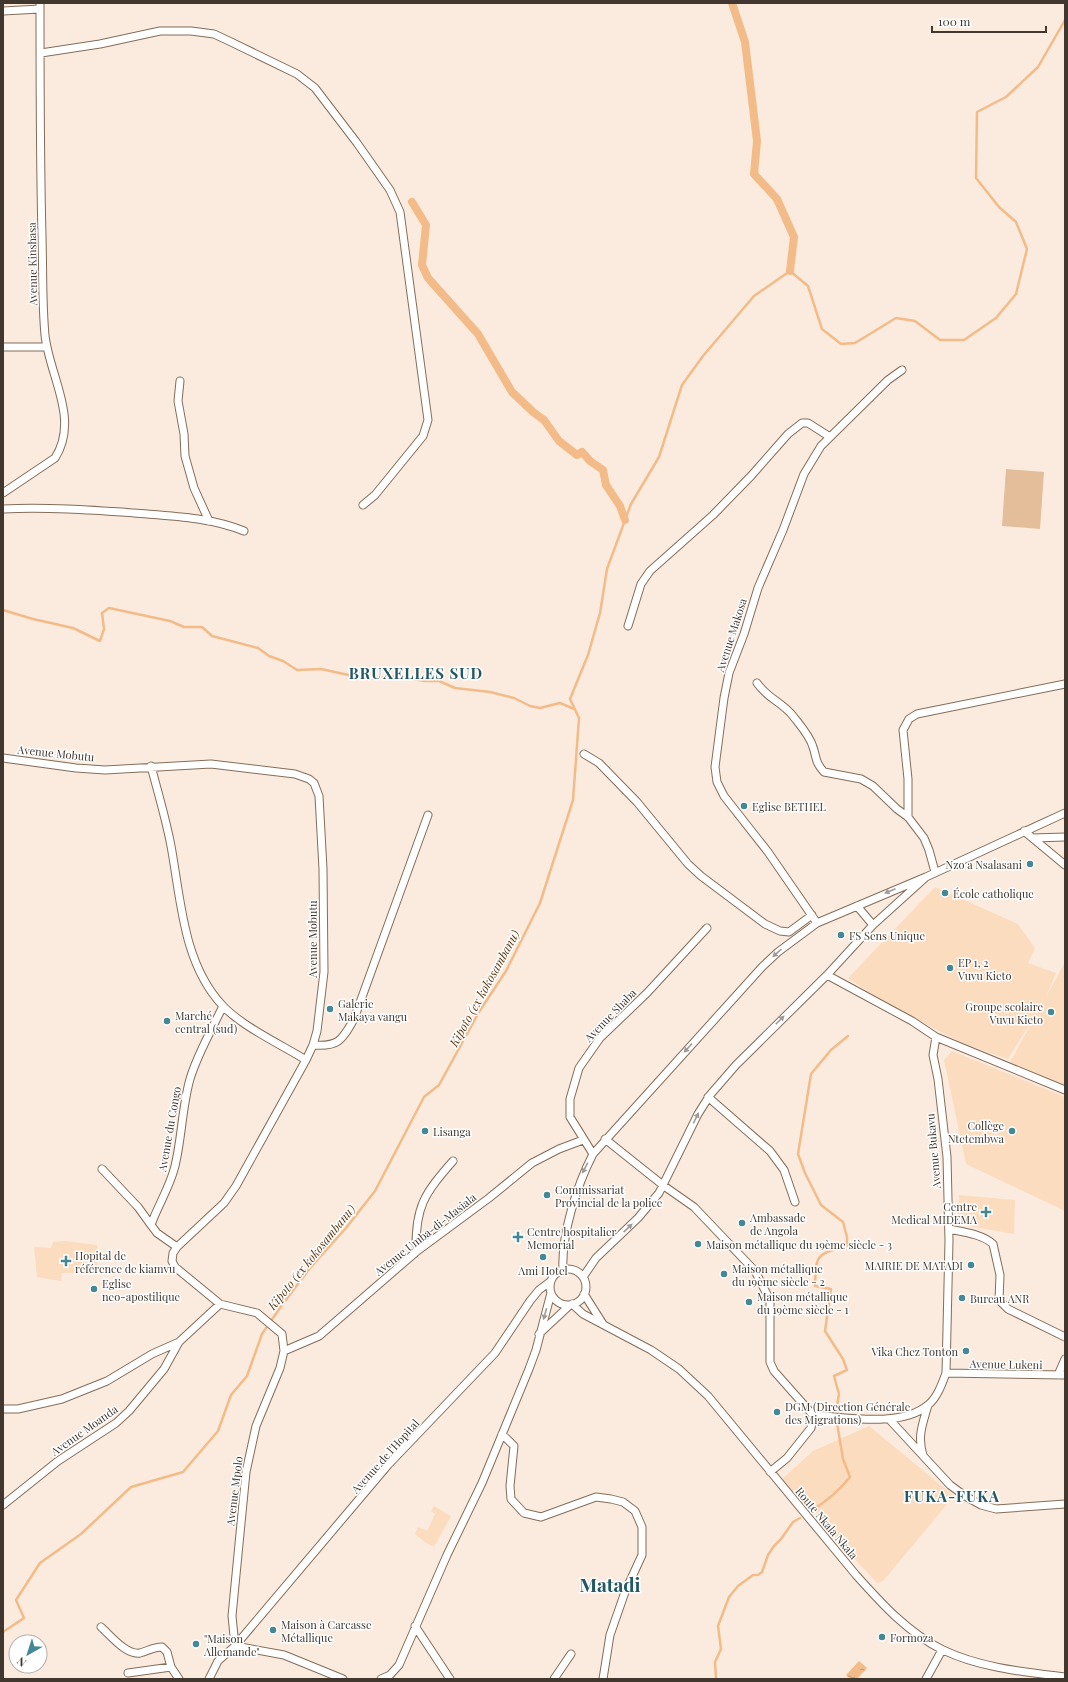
<svg xmlns="http://www.w3.org/2000/svg" width="1068" height="1682" viewBox="0 0 1068 1682" font-family="'Playfair Display',serif">
	<defs>
		<pattern id="water-ripples" width="26" height="14" patternUnits="userSpaceOnUse"><rect width="26" height="14" fill="#f3bb87"/><path d="M2 4q2-2 4 0t4 0M15 11q2-2 4 0t4 0" fill="none" stroke="#c6996f"/></pattern>
	</defs>
	<rect width="100%" height="100%" fill="#fbebde"/>
	<path fill="#fcdcbf" d="M935,887L1018,924L1035,948L1028,963L1056,973L1046,997L1065,962V1086L1037,1076L1010,1062L1038,1011L1008,1059L967,1045L931,1027L871,994L848,978Z
		M952,1051L1065,1097V1211L966,1164L944,1060Z
		M959,1195L1015,1200L1014,1234L957,1224Z
		M65,1241L97,1245V1273H62L61,1281L37,1277L34,1247L51,1248L53,1242Z
		M869,1426L954,1496L883,1581L877,1583L781,1480L813,1451Z
		M434,1506L451,1516L434,1547L425,1542L415,1534L418,1527L427,1531L435,1514L431,1511Z"/>
	<path fill="#e4bd9a" d="M1006,469L1044,472L1040,529L1002,526Z"/>
	<path fill="url(#water-ripples)" d="M859,1661L867,1668L857,1679H850L846,1675Z"/>
	<g fill="none" stroke-linecap="round" stroke-linejoin="round">
		<path stroke="#f3bb87" stroke-width="2.5" d="M3,610L33,619L73,628L100,641L104,629L102,613L109,608L170,621L184,627H202L212,636L258,648L269,656L283,661L297,670L321,669L367,679L397,676L424,681H439L455,688L490,692L514,698L530,706L540,708L560,703L574,709
			M836,1412L839,1394L834,1376L847,1370L843,1359L825,1331L831,1289L815,1286C816,1252 817,1255 847,1246V1237L843,1222L821,1205L805,1173L798,1154L811,1074L831,1050L848,1036
			M811,1511C827,1501 839,1491 850,1477L843,1459L837,1423
			M3,1632L24,1618L16,1600L40,1563L81,1534L131,1487L183,1472L218,1431L231,1395L247,1376L262,1334L282,1305L310,1268L346,1228L375,1191L424,1097L439,1085L479,1012L506,971L540,903L573,800L579,718L570,699L588,655L600,613L607,569L631,504L659,457L682,385L703,356L754,296L790,271L808,286L822,329L841,344L855,343L896,318L915,321L940,340H964L996,318L1016,294L1027,249L1016,222L999,207L976,178L977,112L1006,97L1038,67L1065,20
			M716,1679L715,1662L721,1649L718,1626L729,1597L738,1586L753,1575H758L762,1572L768,1555L774,1546L781,1539L793,1522L800,1518"/>
		<path stroke="#f3bb87" stroke-width="8" d="M732,3L745,42L757,141L754,174L777,199L794,237L790,271
			M412,202L426,225L422,265L428,278L478,334L512,392L533,412L544,420L559,441L577,455L582,452L590,461L603,470L606,485L620,506L625,520"/>
		<defs>
			<path id="street" d="M3,11L40,9
				M41,53L100,44L160,31H191L214,34L229,41L297,74L315,88L357,143L390,190L400,212L428,420L423,436L375,495L363,505
				M3,347H47
				M180,381L178,401L184,434L185,456L194,488L209,521
				M3,493L55,458C80,419 49,375 45,335C42,303 43,269 42,236C40,158 40,81 40,3
				M3,509C47,507 90,510 134,513C171,516 210,517 244,531
				M628,626L641,584L650,571L713,515L751,476L788,434L802,423H808L830,437
				M757,683C768,699 782,702 793,716C800,725 810,736 813,747C817,759 815,762 824,772L861,779L873,786L897,809L908,817L924,838L929,850L935,872
				M584,754L599,763L637,802L688,864L701,876L765,924L780,931L789,932L812,915
				M3,758L76,768L105,770L211,764L295,774L309,779L314,783L319,796L323,869L324,972L317,1031L313,1045L306,1060L236,1186L224,1203L177,1247L173,1253L172,1261L175,1267L220,1304L257,1313L282,1334L284,1351L280,1368L256,1426L246,1472L232,1616L235,1646L218,1661L209,1679
				M151,766C158,793 166,819 171,846C181,900 183,963 222,1005C241,1026 282,1045 306,1060
				M908,817V779L903,730L909,719L917,714L1065,684
				M1024,831L1065,865
				M1033,838L1065,837
				M857,906L873,925
				M817,923L768,852L724,796L717,782L715,767L724,698L729,673L744,634L758,588L783,530L804,474L821,446L888,380L902,370
				M827,975L912,1021L936,1037L1065,1090
				M313,1045C339,1047 342,1040 354,1019L428,815
				M708,1097L770,1151L784,1170L795,1202
				M605,1139L664,1186L694,1207L755,1271L770,1300V1362L774,1371L813,1415C845,1417 901,1428 928,1405C937,1398 942,1384 946,1373L949,1241L947,1157L938,1079L933,1055L936,1037
				M593,1154L570,1117V1099L579,1068L600,1038L647,993L707,928
				M102,1169L138,1207L151,1225
				M949,1229C963,1232 982,1234 993,1244L1000,1275L999,1300L1008,1309L1065,1337
				M177,1247L157,1233L151,1225C158,1205 170,1187 175,1166C182,1137 182,1107 190,1079C197,1055 212,1029 223,1006
				M416,1252C415,1207 424,1194 453,1161
				M550 1287a18 18 0 1 1 36 0a18 18 0 1 1-36 0Z
				M563,1270C561,1235 577,1185 593,1154L762,967L778,952L809,929L817,923L926,877L1065,813
				M583,1277L596,1258L638,1218L659,1193L698,1114L710,1095L736,1065L827,975L873,925L925,878
				M584,1294L603,1324
				M572,1304L583,1314L651,1350L679,1369L708,1396L856,1575C881,1603 908,1633 943,1650C981,1668 1024,1672 1065,1677
				M539,1334L570,1305
				M284,1351L319,1336L416,1252L489,1198L532,1163L559,1149L583,1140
				M946,1373L1065,1375
				M1058,1375L1065,1359
				M3,1409H18L62,1399L107,1381L152,1354L179,1342L220,1304
				M889,1419L950,1485L965,1496L981,1505L996,1509L1065,1504
				M502,1434L514,1446L510,1486L511,1499L524,1513L541,1517L596,1497L611,1499L623,1502L635,1511L642,1527V1555L625,1592L610,1635L603,1679
				M923,1455C917,1436 923,1423 928,1405
				M770,1472L787,1458L811,1428L813,1415
				M3,1505L58,1461L116,1423L129,1411L164,1369L179,1342
				M415,1626L450,1679
				M101,1627C111,1636 126,1655 140,1653C148,1651 153,1647 162,1647L167,1652L171,1667
				M128,1673L171,1667L179,1679
				M343,1679L284,1655L235,1646L388,1465L495,1353L530,1301L539,1290L551,1281
				M381,1679L390,1675L399,1665L447,1555L482,1483L529,1369L536,1350L551,1293
				M554,1679L571,1654
				M926,1679L942,1650"/>
		</defs>
		<use href="#street" stroke="#846d59" stroke-width="9"/>
		<use href="#street" stroke="#fff" stroke-width="7"/>
	</g>
	<defs><path id="oneway-solid" d="M-6-.8H1V-3.2L6.5 0L1 3.2V.8H-6Z"/></defs>
	<g fill="#a09b96">
		<use href="#oneway-solid" transform="translate(890 891) rotate(157)"/>
		<use href="#oneway-solid" transform="translate(777 953) rotate(138)"/>
		<use href="#oneway-solid" transform="translate(780 1020) rotate(-45)"/>
		<use href="#oneway-solid" transform="translate(688 1048) rotate(132)"/>
		<use href="#oneway-solid" transform="translate(696 1118) rotate(-63)"/>
		<use href="#oneway-solid" transform="translate(585 1168) rotate(117)"/>
		<use href="#oneway-solid" transform="translate(628 1228) rotate(-44)"/>
		<use href="#oneway-solid" transform="translate(545 1314) rotate(105)"/>
	</g>
	<g fill="#448896" stroke="#fff" stroke-width="1.5">
		<circle cx="744" cy="806" r="4"/>
		<circle cx="1030" cy="864" r="4"/>
		<circle cx="945" cy="893" r="4"/>
		<circle cx="841" cy="935" r="4"/>
		<circle cx="950" cy="968" r="4"/>
		<circle cx="330" cy="1009" r="4"/>
		<circle cx="1051" cy="1012" r="4"/>
		<circle cx="167" cy="1021" r="4"/>
		<circle cx="425" cy="1131" r="4"/>
		<circle cx="1012" cy="1131" r="4"/>
		<circle cx="547" cy="1195" r="4"/>
		<path d="M984 1206h4v4h4v4h-4v4h-4v-4h-4v-4h4z"/>
		<circle cx="742" cy="1223" r="4"/>
		<path d="M516 1231h4v4h4v4h-4v4h-4v-4h-4v-4h4z"/>
		<circle cx="698" cy="1244" r="4"/>
		<circle cx="543" cy="1257" r="4"/>
		<path d="M64 1255h4v4h4v4h-4v4h-4v-4h-4v-4h4z"/>
		<circle cx="971" cy="1265" r="4"/>
		<circle cx="724" cy="1274" r="4"/>
		<circle cx="94" cy="1289" r="4"/>
		<circle cx="962" cy="1298" r="4"/>
		<circle cx="749" cy="1302" r="4"/>
		<circle cx="966" cy="1351" r="4"/>
		<circle cx="777" cy="1412" r="4"/>
		<circle cx="273" cy="1630" r="4"/>
		<circle cx="882" cy="1637" r="4"/>
		<circle cx="196" cy="1644" r="4"/>
	</g>
	<g text-anchor="middle" dominant-baseline="central" stroke-width="3" stroke-linejoin="round" paint-order="stroke">
		<g font-size="11" fill="#41372e" stroke="#fff">
			<text transform="translate(32 264) rotate(-91)">Avenue Kinshasa</text>
			<text transform="translate(731 635) rotate(-72)">Avenue Makosa</text>
			<text transform="translate(56 753) rotate(6)">Avenue Mobutu</text>
			<text transform="translate(312 939) rotate(-90)">Avenue Mobutu</text>
			<text transform="translate(610 1015) rotate(-46)">Avenue Shaba</text>
			<text transform="translate(169 1129) rotate(-80)">Avenue du Congo</text>
			<text transform="translate(933 1151) rotate(-95)">Avenue Bukavu</text>
			<text transform="translate(425 1234) rotate(-38)">Avenue Umba-di-Masiala</text>
			<text transform="translate(1006 1364) rotate(1)">Avenue Lukeni</text>
			<text transform="translate(84 1430) rotate(-35)">Avenue Moanda</text>
			<text transform="translate(385 1456) rotate(-48)">Avenue de l'Hopital</text>
			<text transform="translate(234 1491) rotate(-83)">Avenue Mpolo</text>
			<text transform="translate(827 1523) rotate(50)">Route Nkala Nkala</text>
		</g>
		<g font-size="11" fill="#41372e" stroke="#fff" text-anchor="start">
			<text x="752" y="806">Eglise BETHEL</text>
			<text x="1022" y="864" text-anchor="end">Nzo a Nsalasani</text>
			<text x="953" y="893">École catholique</text>
			<text x="849" y="935">FS Sens Unique</text>
			<text x="958" y="962">EP 1, 2<tspan x="958" dy="13">Vuvu Kieto</tspan></text>
			<text x="338" y="1003">Galerie<tspan x="338" dy="13">Makaya vangu</tspan></text>
			<text x="1043" y="1006" text-anchor="end">Groupe scolaire<tspan x="1043" dy="13">Vuvu Kieto</tspan></text>
			<text x="175" y="1015">Marché<tspan x="175" dy="13">central (sud)</tspan></text>
			<text x="1004" y="1125" text-anchor="end">Collège<tspan x="1004" dy="13">Ntetembwa</tspan></text>
			<text x="433" y="1131">Lisanga</text>
			<text x="555" y="1189">Commissariat<tspan x="555" dy="13">Provincial de la police</tspan></text>
			<text x="977" y="1206" text-anchor="end">Centre<tspan x="977" dy="13">Medical MIDEMA</tspan></text>
			<text x="750" y="1217">Ambassade<tspan x="750" dy="13">de Angola</tspan></text>
			<text x="527" y="1231">Centre hospitalier<tspan x="527" dy="13">Memorial</tspan></text>
			<text x="706" y="1244">Maison métallique du 19ème siècle - 3</text>
			<text x="75" y="1255">Hopital de<tspan x="75" dy="13">référence de kiamvu</tspan></text>
			<text x="963" y="1265" text-anchor="end">MAIRIE DE MATADI</text>
			<text x="732" y="1268">Maison métallique<tspan x="732" dy="13">du 19ème siècle - 2</tspan></text>
			<text x="543" y="1270" text-anchor="middle">Ami Hotel</text>
			<text x="102" y="1283">Eglise<tspan x="102" dy="13">neo-apostilique</tspan></text>
			<text x="757" y="1296">Maison métallique<tspan x="757" dy="13">du 19ème siècle - 1</tspan></text>
			<text x="970" y="1298">Bureau ANR</text>
			<text x="958" y="1351" text-anchor="end">Vika Chez Tonton</text>
			<text x="785" y="1406">DGM (Direction Générale<tspan x="785" dy="13">des Migrations)</tspan></text>
			<text x="281" y="1624">Maison à Carcasse<tspan x="281" dy="13">Métallique</tspan></text>
			<text x="890" y="1637">Formoza</text>
			<text x="204" y="1638">"Maison<tspan x="204" dy="13">Allemande"</tspan></text>
		</g>
		<g font-size="12" font-style="italic" fill="#623c15" stroke="#fff">
			<text transform="translate(484 988) rotate(-61)">Kipoto (ex kokosambanu)</text>
			<text transform="translate(311 1257) rotate(-51)">Kipoto (ex kokosambanu)</text>
		</g>
		<g font-size="15" font-weight="bold" letter-spacing="1" fill="#215863" stroke="#fff">
			<text x="416" y="673">BRUXELLES SUD</text>
			<text x="952" y="1496">FUKA-FUKA</text>
		</g>
		<g font-size="19" font-weight="bold" fill="#215863" stroke="#fff">
			<text x="610" y="1584">Matadi</text>
		</g>
	</g>
	<rect width="1068" height="1682" fill="none" stroke="#41372e" stroke-width="8"/>
	<g transform="translate(28 1654) rotate(219)"><circle r="19" fill="#ffffff" stroke="#b3afab"/>
	<path d="M0-3L7 15L0 10L-7 15Z" fill="#448896"/>
	<text y="-6" font-size="11" font-weight="bold" text-anchor="middle" fill="#41372e">N</text>
	</g>
	<path d="M932 26v6h114v-6" fill="none" stroke="#41372e" stroke-width="2"/>
	<text x="938" y="26" font-size="12" fill="#41372e" stroke="#ffffff" stroke-width="3" paint-order="stroke">100 m</text>
</svg>
